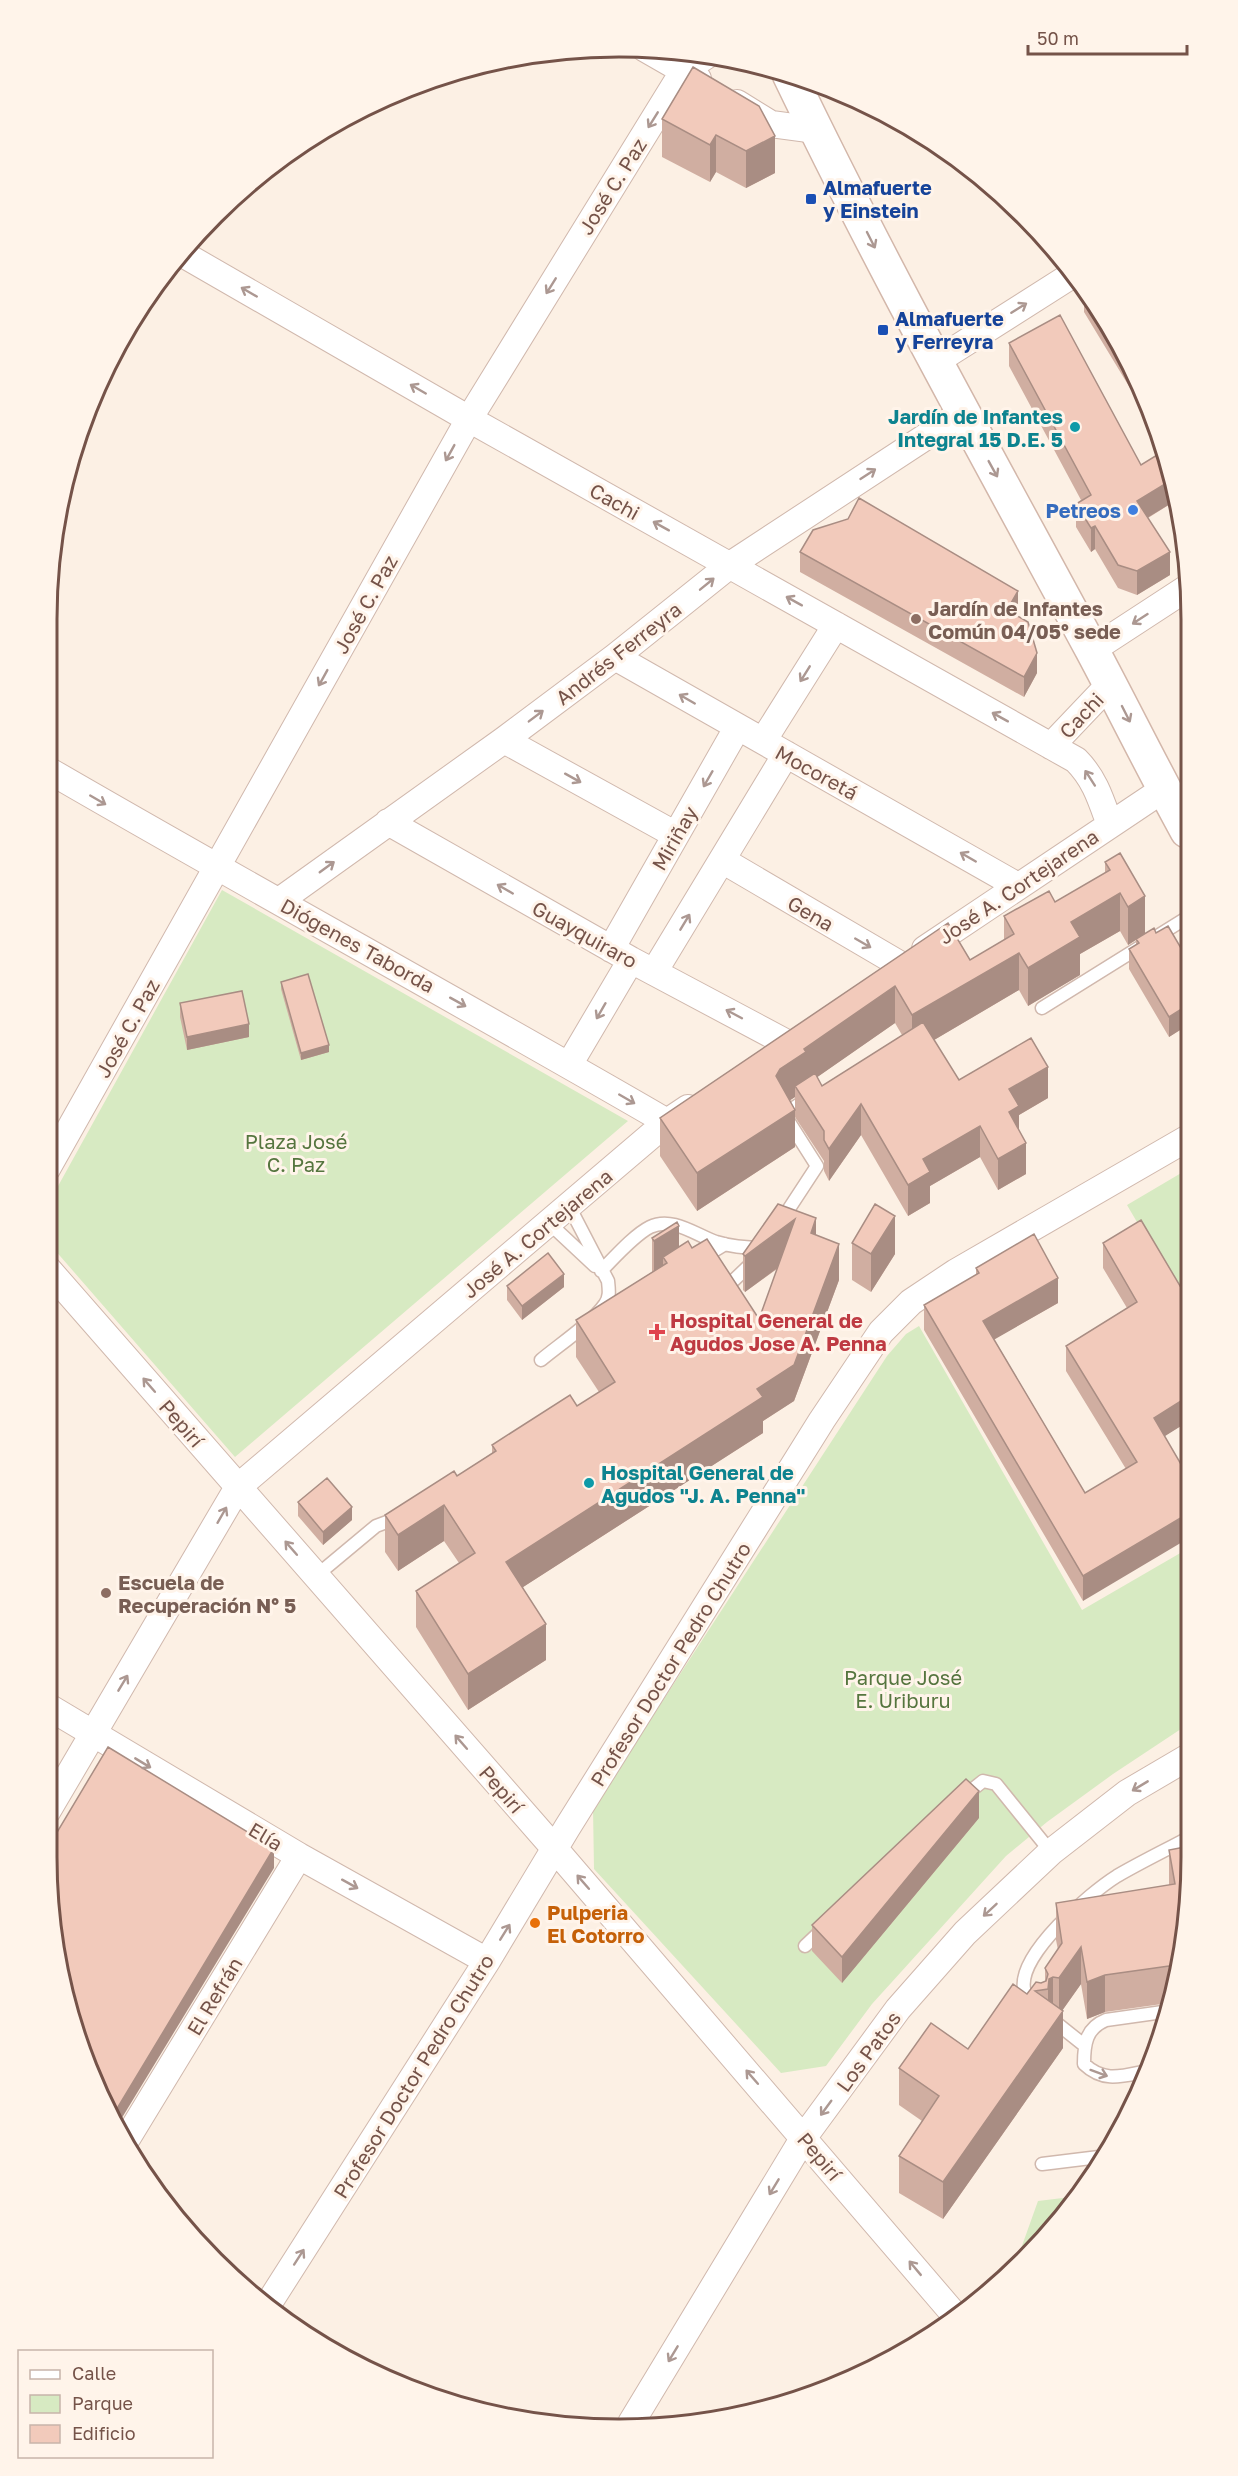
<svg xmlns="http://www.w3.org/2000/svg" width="1238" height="2476" viewBox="0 0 1238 2476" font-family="'Golos Text',sans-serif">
	<rect width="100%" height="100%" fill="#fcf0e4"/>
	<path fill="#d7eac2" d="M222,890L628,1121L235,1457L47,1241V1206Z
		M1188,1169L1189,1311L1127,1205Z
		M919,1326L1082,1610L1189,1548L1190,1723L1113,1774L1047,1822L1006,1856L872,2004L826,2066L781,2073L594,1869L593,1808L887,1356L906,1334Z
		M1071,2197L1024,2262L1014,2268L1038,2201Z"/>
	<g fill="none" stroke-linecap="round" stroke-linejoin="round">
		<defs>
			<path id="lane" d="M1042,1008L1188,917
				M781,1221L817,1166L784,1114L809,1098
				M549,1223L595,1266
				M702,1258L725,1244
				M601,1271C614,1258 634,1235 650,1227C672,1216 696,1235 716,1242C732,1247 747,1248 763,1248
				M734,1280L755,1260
				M541,1360C559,1345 593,1322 605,1304C610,1297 609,1290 608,1281L569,1206
				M316,1576L376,1526L400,1517
				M963,1797L983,1781L996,1784L1051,1852
				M805,1946L823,1929
				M1034,2004C1030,1999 1025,1995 1024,1989C1018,1954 1090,1893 1117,1876C1141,1862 1166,1850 1190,1837
				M1055,2022L1084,2045
				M1147,2071C1122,2076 1104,2083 1084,2064C1084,2044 1086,2028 1106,2020L1170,2011
				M1042,2164L1099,2157"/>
			<path id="street" d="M644,48L698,79
				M737,103L771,124L816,130
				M181,253L469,419L1076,760C1095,779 1101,800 1110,825
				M935,362L1072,275
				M1092,650L1187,588
				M615,657L1018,886
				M504,740L676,835
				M763,741L836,625
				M1051,746L1110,684
				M48,770C253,889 462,1003 667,1122
				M388,822L631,960L785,1042
				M722,860L901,965
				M279,901L504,740L615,657L730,565L962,413
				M611,949L737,728
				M925,949L1164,789
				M654,972L786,754
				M569,1065L631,960
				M47,1169L469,419L684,70L706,56
				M47,1268L555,1849L953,2313
				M47,1706L299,1856L487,1961
				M47,1812L238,1487L667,1122L688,1108
				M128,2137L299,1856
				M267,2306L487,1961L567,1828L822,1420L881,1332L911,1302L956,1272L1188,1138
				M631,2423L804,2137L898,2009L965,1933L1051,1852L1127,1793L1190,1756"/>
			<path id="secondary" d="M789,74C883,270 989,459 1092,650C1124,710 1154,771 1187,831"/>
		</defs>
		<use href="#lane" stroke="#d0b8ad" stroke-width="15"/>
		<use href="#street" stroke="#d0b8ad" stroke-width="28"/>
		<use href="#secondary" stroke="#d3b7aa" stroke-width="36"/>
		<use href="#lane" stroke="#fff" stroke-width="12"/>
		<use href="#street" stroke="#fff" stroke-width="26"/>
		<use href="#secondary" stroke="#fff" stroke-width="33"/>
	</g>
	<path fill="#d0aea1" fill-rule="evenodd" d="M693,67L775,173L746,188L716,172L710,182L662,157V119Z
		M1084,292L1139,383L1130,388L1084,312Z
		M1009,343L1141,465L1162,452L1175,501L1148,518L1170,575L1137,595L1118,588L1095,549L1091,552L1076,527V504L1081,500L1009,366Z
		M800,552L1018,611L1016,615L1037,673L1024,697L800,572Z
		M1105,862L1145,933H1156L1188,960V1025L1169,1037L1129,969V949L1136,945V940L1128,945L1120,931L1080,954V975L1028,1006L1019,990L934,1040L959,1080L1048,1098L1019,1115V1130L1026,1174L998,1190L980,1157L930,1186V1203L908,1216L861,1135L829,1181L824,1171V1161L795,1117V1147L697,1211L660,1156V1118L948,923L970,960L1004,940V916L1055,902L1105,873ZM895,1023L902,1035L822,1086L817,1077ZM795,1097V1110L790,1100Z
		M281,982L329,1052L301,1060L281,989Z
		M180,1003L249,1037L187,1050L180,1017Z
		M816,1235L839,1280L794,1401L763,1421V1433L523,1587L546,1660L468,1710L416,1627V1591L459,1563L444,1541L398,1571L385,1552V1515L457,1476L492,1453V1445L577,1406L599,1392L576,1357V1320L652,1272V1238L679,1247L692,1248L759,1319L777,1269L745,1292L743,1290V1254Z
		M852,1243L895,1254L871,1292L852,1280Z
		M1103,1243L1189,1301V1421L1164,1436L1083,1601L924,1330V1305L976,1275V1268L1058,1303L994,1339L1085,1493L1126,1469L1066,1371V1346L1127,1308L1103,1268Z
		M507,1286L564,1287L522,1320L507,1300Z
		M298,1502L352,1520L323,1545L298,1516Z
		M979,1818L842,1983L812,1951V1925Z
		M1169,1850L1190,1894L1172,2004L1169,2003L1105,2012L1087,2019L1081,1984L1062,2011L1063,2048L943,2219L899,2193V2156L922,2121L899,2105V2068L968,2049L1027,1994L1041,1983L1045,1981V1968L1058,1950L1056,1940V1903L1169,1885Z"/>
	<path fill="#a98d83" d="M716,135V172L710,182V145Z
		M775,136V173L746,188V151Z
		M1130,368L1139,383L1130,388Z
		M1170,481L1175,501L1137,524V501Z
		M1095,526V549L1091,552V528Z
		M1170,552V575L1137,595V571Z
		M1018,591V611L1007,630V610Z
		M1037,653V673L1024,697V677Z
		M1120,893V931L1080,954V975L1028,1006V968L1071,922Z
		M1145,896V934L1128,945V907Z
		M1019,953V990L912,1053V1015Z
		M895,986V1023L806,1085L795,1086V1097L780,1107L776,1076L780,1069L804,1049Z
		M1188,1005V1025L1169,1037V1017Z
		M249,1024V1037L187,1050V1037Z
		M329,1045V1052L301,1060V1053Z
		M1048,1067V1098L1019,1115V1137L1009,1143V1089Z
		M861,1104V1135L829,1181V1149Z
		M795,1110V1147L697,1211V1173Z
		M980,1126V1157L930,1186V1203L908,1216V1185L923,1159Z
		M1026,1143V1174L998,1190V1159Z
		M895,1216V1254L871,1292V1254Z
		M816,1218V1255L811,1233Z
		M795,1219V1255L745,1292V1256Z
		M679,1226V1263L663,1257V1273L654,1279V1241Z
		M839,1244V1280L794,1401L763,1421V1433L506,1598V1562L757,1389Z
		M564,1274V1287L522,1320V1306Z
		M1058,1278V1303L983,1346V1321Z
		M1189,1396V1421L1154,1443V1418Z
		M444,1505V1541L398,1571V1535Z
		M352,1507V1520L323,1545V1532Z
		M1189,1513V1538L1083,1601V1576Z
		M546,1624V1660L468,1710V1674Z
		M979,1791V1818L842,1983V1957Z
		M274,1848V1868L120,2121L115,2112V2109Z
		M1081,1947V1984L1059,2015V1978Z
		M1105,1975V2012L1087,2019V1982Z
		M1053,1977V2014L1048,2026V1989L1049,1979Z
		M1063,2011V2048L943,2219V2182Z"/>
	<path fill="#f2cabb" stroke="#a98d83" stroke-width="1.5" d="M693,67L759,106L775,136L746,151L716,135L710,145L662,119Z
		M1086,291L1095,301L1130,368L1084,292Z
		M1060,315L1141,465L1162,452L1170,481L1137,501L1170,552L1137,571L1118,565L1095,526L1091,528L1076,504L1091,495L1009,343Z
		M859,498L1018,591L1007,610L1028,622L1037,653L1024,677L800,552L813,530L848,519Z
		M1120,853L1145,896L1128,907L1120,893L1071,922L1080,937L1028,968L1019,953L912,1015L895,986L804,1049L806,1052L780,1069L776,1076L795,1110L697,1173L660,1118L948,923L970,960L1014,934L1004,916L1049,891L1055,902L1110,870L1105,862Z
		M1168,926L1188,960V1005L1169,1017L1129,949L1139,943L1136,939L1154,928L1156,933Z
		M308,974L329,1045L301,1053L281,982Z
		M242,991L249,1024L187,1037L180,1003Z
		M923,1022L959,1080L1031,1038L1048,1067L1009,1089L1019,1106L1009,1112L1026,1143L998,1159L980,1126L923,1159L930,1172L908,1185L861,1104L829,1149L824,1140V1131L795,1086L815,1073L822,1086Z
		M778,1204L816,1218L811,1233L839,1244L794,1365L757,1389L763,1397L506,1562L546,1624L468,1674L416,1591L475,1553L444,1505L398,1535L385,1515L454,1471L457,1476L496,1451L492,1445L570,1395L577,1406L615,1382L576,1320L667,1263L663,1257L688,1241L692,1248L707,1239L759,1319L795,1219L745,1256L743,1254Z
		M875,1204L895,1216L871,1254L852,1243Z
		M1141,1220L1189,1301V1396L1154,1418L1182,1466L1189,1462V1513L1083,1576L924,1305L979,1273L976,1268L1034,1234L1058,1278L983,1321L1085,1493L1137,1462L1066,1346L1137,1302L1103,1243Z
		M677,1222L679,1226L654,1241L652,1238Z
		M548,1253L564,1274L522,1306L507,1286Z
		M327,1478L352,1507L323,1532L298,1502Z
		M108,1747L274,1848L115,2112L77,2041L46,1857L47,1849Z
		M966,1779L979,1791L842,1957L812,1925Z
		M1190,1846V1894L1178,1966L1174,1967L1169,1966L1105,1975L1087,1982L1081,1947L1059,1978L1053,1977L1049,1979L1048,1989L1035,1991L1063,2011L943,2182L899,2156L939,2096L899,2068L931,2023L968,2049L1013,1984L1027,1994L1036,1982L1041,1983L1046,1981L1048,1974L1045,1968L1062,1943L1056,1903L1175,1884L1169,1850Z"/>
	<defs><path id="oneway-shaft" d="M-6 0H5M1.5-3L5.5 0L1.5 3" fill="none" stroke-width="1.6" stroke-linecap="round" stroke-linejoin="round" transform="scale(1.5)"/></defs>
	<g stroke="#ac9892">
		<use href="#oneway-shaft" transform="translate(653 120) rotate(122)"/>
		<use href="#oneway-shaft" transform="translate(871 240) rotate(63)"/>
		<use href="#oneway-shaft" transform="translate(551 286) rotate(122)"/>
		<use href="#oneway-shaft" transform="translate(249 292) rotate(-150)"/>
		<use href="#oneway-shaft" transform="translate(1019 308) rotate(-32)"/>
		<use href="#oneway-shaft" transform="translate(418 389) rotate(-150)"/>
		<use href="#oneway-shaft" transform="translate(450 453) rotate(119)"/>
		<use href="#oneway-shaft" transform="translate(993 469) rotate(61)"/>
		<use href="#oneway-shaft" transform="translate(868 474) rotate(-33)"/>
		<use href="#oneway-shaft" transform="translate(661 526) rotate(-151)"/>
		<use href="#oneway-shaft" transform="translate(707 584) rotate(-39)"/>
		<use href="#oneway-shaft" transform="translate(794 601) rotate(-151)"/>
		<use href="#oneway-shaft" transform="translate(1140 619) rotate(147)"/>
		<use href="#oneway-shaft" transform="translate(805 674) rotate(122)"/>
		<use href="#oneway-shaft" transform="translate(323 678) rotate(119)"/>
		<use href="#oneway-shaft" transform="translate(687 699) rotate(-150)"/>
		<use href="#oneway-shaft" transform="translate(1126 714) rotate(63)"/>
		<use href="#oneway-shaft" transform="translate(536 716) rotate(-37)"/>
		<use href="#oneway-shaft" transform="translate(1000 717) rotate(-151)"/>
		<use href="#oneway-shaft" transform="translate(573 778) rotate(29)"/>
		<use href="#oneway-shaft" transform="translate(1090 778) rotate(-123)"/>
		<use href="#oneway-shaft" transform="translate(708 779) rotate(120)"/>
		<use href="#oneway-shaft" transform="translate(98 800) rotate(30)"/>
		<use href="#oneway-shaft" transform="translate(968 857) rotate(-150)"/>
		<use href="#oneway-shaft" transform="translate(327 867) rotate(-36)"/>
		<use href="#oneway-shaft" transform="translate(505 889) rotate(-150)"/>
		<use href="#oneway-shaft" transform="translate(685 922) rotate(-59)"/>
		<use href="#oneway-shaft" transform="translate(863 943) rotate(30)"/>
		<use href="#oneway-shaft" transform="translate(458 1002) rotate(29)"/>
		<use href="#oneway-shaft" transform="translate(601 1011) rotate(120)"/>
		<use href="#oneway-shaft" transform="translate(734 1014) rotate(-152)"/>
		<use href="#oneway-shaft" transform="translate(627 1099) rotate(30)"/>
		<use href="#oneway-shaft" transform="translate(149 1385) rotate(-131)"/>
		<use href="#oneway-shaft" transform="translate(222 1515) rotate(-60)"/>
		<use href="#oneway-shaft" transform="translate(291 1548) rotate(-131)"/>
		<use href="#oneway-shaft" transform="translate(123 1683) rotate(-59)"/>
		<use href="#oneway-shaft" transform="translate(461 1742) rotate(-131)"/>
		<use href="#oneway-shaft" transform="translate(143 1763) rotate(31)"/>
		<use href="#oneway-shaft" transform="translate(1140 1786) rotate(149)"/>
		<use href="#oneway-shaft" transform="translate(583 1882) rotate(-131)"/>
		<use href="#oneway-shaft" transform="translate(350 1884) rotate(29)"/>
		<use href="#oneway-shaft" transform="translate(990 1910) rotate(137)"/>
		<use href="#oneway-shaft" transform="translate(505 1932) rotate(-58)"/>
		<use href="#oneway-shaft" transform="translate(1099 2073) rotate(20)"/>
		<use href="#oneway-shaft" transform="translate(752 2077) rotate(-131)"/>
		<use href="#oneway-shaft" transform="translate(826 2108) rotate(126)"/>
		<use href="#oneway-shaft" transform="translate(774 2187) rotate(121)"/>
		<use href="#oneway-shaft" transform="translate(299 2257) rotate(-57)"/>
		<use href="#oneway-shaft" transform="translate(915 2268) rotate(-130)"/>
		<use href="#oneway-shaft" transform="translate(673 2354) rotate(121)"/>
	</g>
	<g fill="#1a4fb4" stroke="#fff4ea" stroke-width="2">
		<rect x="805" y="193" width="12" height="12" rx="3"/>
		<rect x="877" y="324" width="12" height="12" rx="3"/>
	</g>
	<g fill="#0f9aa8" stroke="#fff4ea" stroke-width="2">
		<circle cx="1075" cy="427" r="6"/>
		<circle cx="589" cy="1483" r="6"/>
	</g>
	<circle fill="#3f7fe0" stroke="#fff4ea" stroke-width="2" cx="1133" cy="510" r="6"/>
	<g fill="#8d6e63" stroke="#fff4ea" stroke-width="2">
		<circle cx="916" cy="619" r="6"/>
		<circle cx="106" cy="1593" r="6"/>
	</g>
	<path fill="#e0444e" stroke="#fff4ea" stroke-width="2" d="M654 1323h6v6h6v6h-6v6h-6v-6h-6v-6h6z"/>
	<circle fill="#e8710a" stroke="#fff4ea" stroke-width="2" cx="535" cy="1923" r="6"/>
	<g text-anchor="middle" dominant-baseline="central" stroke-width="6" stroke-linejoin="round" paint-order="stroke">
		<g font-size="20" fill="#755349" stroke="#fff4ea">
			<text transform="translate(612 186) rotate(-58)">José C. Paz</text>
			<text transform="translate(615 501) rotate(29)">Cachi</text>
			<text transform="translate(365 604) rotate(-61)">José C. Paz</text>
			<text transform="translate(618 653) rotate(-38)">Andrés Ferreyra</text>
			<text transform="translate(1081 715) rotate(-47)">Cachi</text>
			<text transform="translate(817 772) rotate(29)">Mocoretá</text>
			<text transform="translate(674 838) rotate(-60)">Miriñay</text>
			<text transform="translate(1018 886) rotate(-34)">José A. Cortejarena</text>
			<text transform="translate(811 913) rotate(30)">Gena</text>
			<text transform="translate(585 934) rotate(29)">Guayquiraro</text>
			<text transform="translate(358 945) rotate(29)">Diógenes Taborda</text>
			<text transform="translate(127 1028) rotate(-61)">José C. Paz</text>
			<text transform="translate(537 1233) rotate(-40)">José A. Cortejarena</text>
			<text transform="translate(182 1423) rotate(49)">Pepirí</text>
			<text transform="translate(670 1664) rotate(-58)">Profesor Doctor Pedro Chutro</text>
			<text transform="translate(502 1789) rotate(49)">Pepirí</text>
			<text transform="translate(266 1836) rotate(31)">Elía</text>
			<text transform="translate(214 1996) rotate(-59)">El Refrán</text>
			<text transform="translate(868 2051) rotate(-54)">Los Patos</text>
			<text transform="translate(413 2076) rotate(-58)">Profesor Doctor Pedro Chutro</text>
			<text transform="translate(820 2156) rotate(50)">Pepirí</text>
		</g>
		<g font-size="20" font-weight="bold" fill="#164399" stroke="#fff4ea" text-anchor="start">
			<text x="823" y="187">Almafuerte<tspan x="823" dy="23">y Einstein</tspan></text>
			<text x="895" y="318">Almafuerte<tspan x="895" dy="23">y Ferreyra</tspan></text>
		</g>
		<g font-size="20" font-weight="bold" fill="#0d838f" stroke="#fff4ea" text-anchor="end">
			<text x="1063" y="416">Jardín de Infantes<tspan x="1063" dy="23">Integral 15 D.E. 5</tspan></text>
			<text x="601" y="1472" text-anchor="start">Hospital General de<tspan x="601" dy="23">Agudos "J. A. Penna"</tspan></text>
		</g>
		<g font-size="20" font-weight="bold" fill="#366cbe" stroke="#fff4ea" text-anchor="end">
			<text x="1121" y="510">Petreos</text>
		</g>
		<g font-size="20" font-weight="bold" fill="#785e54" stroke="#fff4ea" text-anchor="start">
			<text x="928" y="608">Jardín de Infantes<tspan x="928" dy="23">Común 04/05° sede</tspan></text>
			<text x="118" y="1582">Escuela de<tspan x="118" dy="23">Recuperación N° 5</tspan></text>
		</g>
		<g font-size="20" fill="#55753e" stroke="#fff4ea">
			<text x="296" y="1141">Plaza José<tspan x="296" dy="23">C. Paz</tspan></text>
			<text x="903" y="1677">Parque José<tspan x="903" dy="23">E. Uriburu</tspan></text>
		</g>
		<g font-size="20" font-weight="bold" fill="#be3a42" stroke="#fff4ea" text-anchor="start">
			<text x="670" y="1320">Hospital General de<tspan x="670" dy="23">Agudos Jose A. Penna</tspan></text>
		</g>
		<g font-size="20" font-weight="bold" fill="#c56008" stroke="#fff4ea" text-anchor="start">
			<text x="547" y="1912">Pulperia<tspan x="547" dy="23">El Cotorro</tspan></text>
		</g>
	</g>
	<path d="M0 0H1238V2476H0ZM619 57H619A562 562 0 0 1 1181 619V1857A562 562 0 0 1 619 2419H619A562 562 0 0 1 57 1857V619A562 562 0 0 1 619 57Z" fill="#fff4ea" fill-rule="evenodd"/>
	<path fill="none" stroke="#755349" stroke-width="3" d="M619 57H619A562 562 0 0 1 1181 619V1857A562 562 0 0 1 619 2419H619A562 562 0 0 1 57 1857V619A562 562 0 0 1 619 57Z"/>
	<rect x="18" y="2350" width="195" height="108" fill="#fff4ea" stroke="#c8b4aa" stroke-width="1.5"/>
	<rect x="30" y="2370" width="30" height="9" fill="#ffffff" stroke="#c8b4aa" stroke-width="1.5"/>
	<text x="72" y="2380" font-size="18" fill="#755349">Calle</text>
	<rect x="30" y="2395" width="30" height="18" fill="#d7eac2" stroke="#c8b4aa" stroke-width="1.5"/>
	<text x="72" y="2410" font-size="18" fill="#755349">Parque</text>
	<rect x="30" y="2425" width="30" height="18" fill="#f2cabb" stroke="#c8b4aa" stroke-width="1.5"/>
	<text x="72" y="2440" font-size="18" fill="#755349">Edificio</text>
	<path d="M1028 45v9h159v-9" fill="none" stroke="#755349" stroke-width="3"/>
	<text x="1037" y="45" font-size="18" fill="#755349" stroke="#fff4ea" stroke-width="4.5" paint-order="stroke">50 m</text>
</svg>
